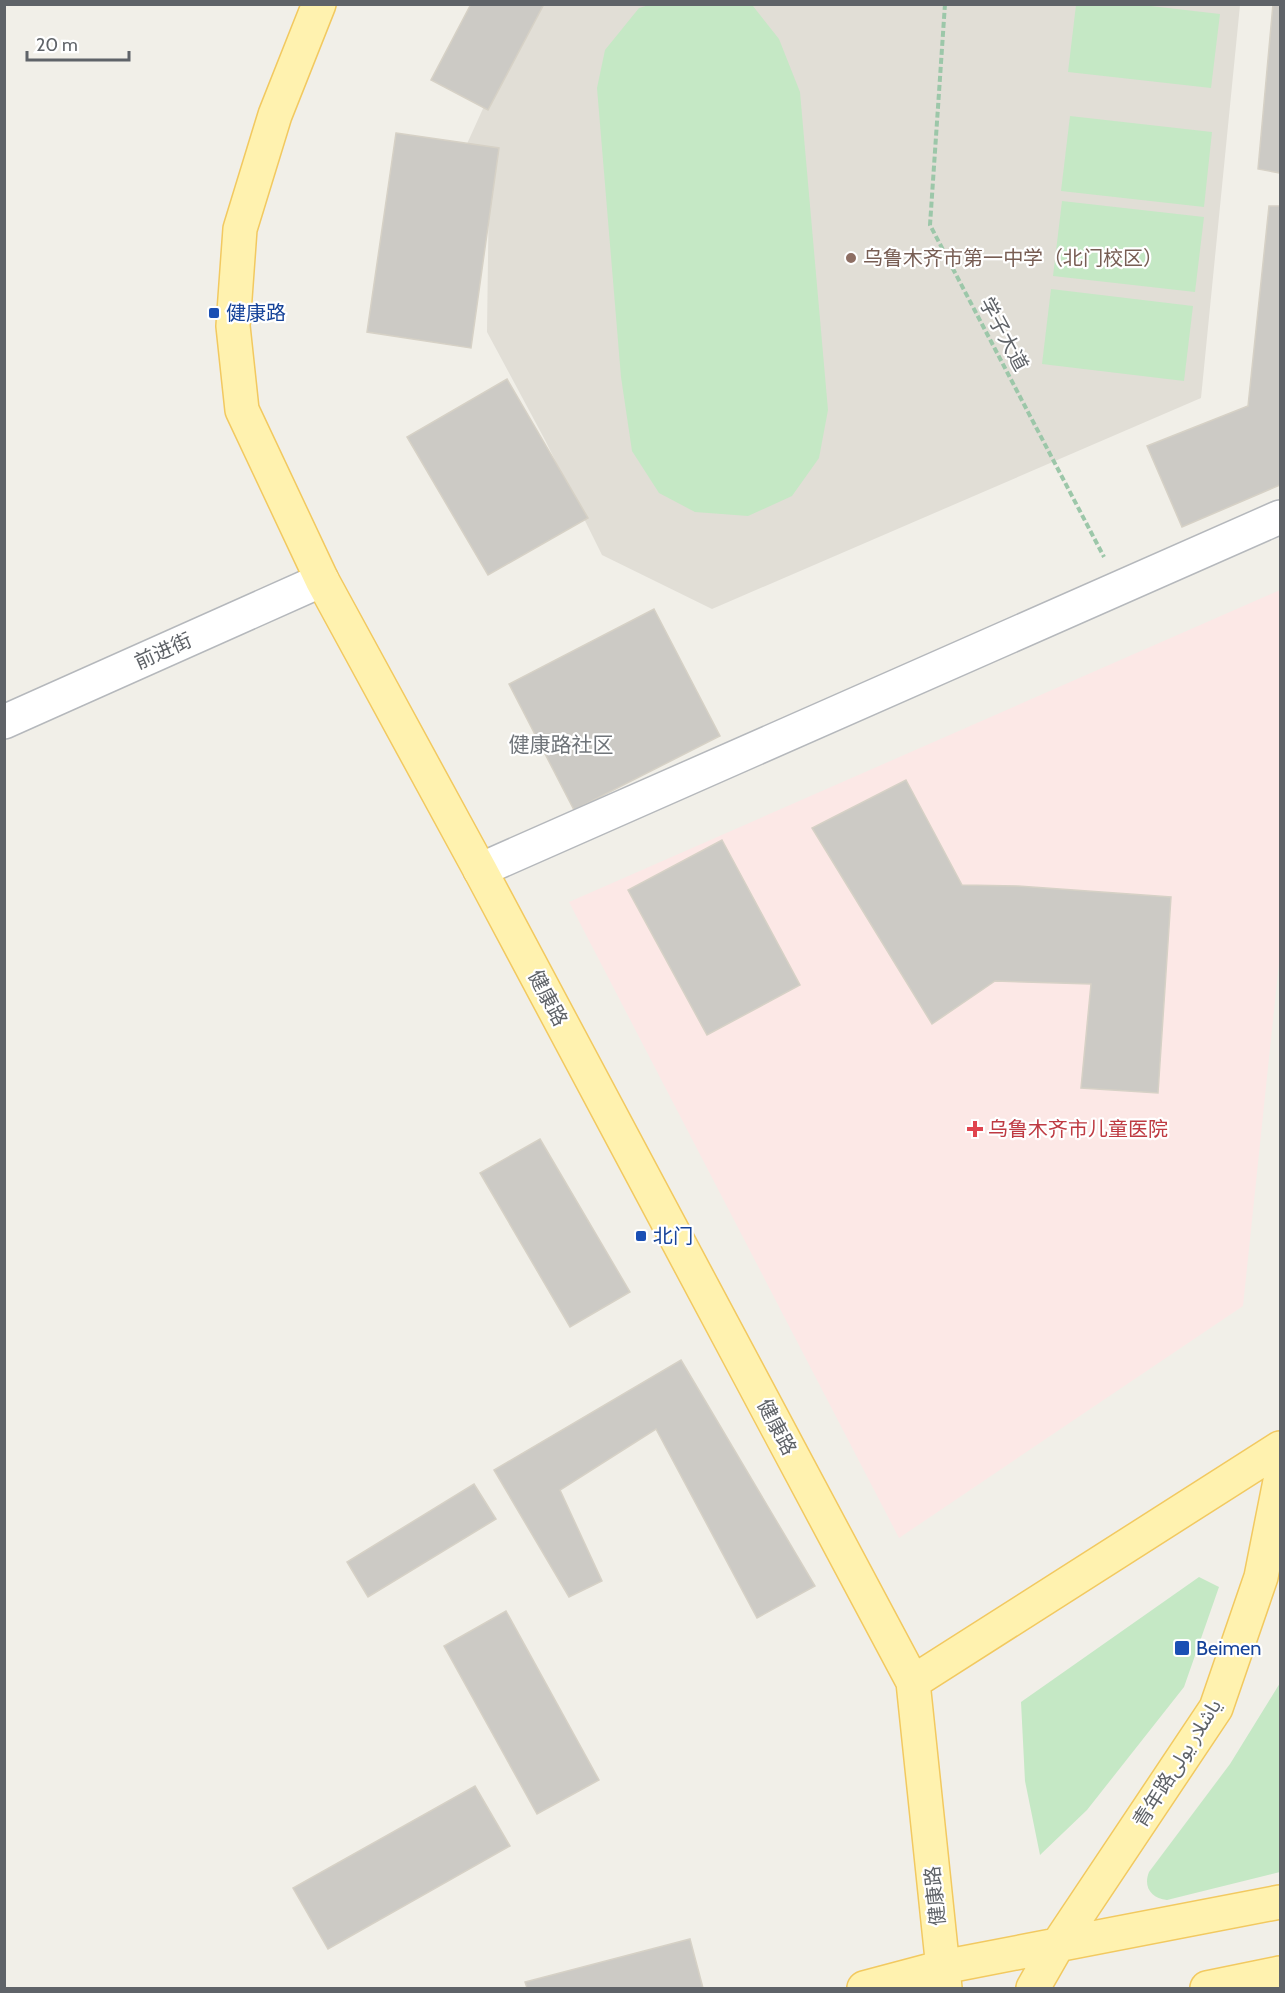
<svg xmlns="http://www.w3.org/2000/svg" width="1285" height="1993" viewBox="0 0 1285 1993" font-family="Cabin,'Noto Sans Arabic','Noto Sans SC',sans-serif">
	<rect width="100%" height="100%" fill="#f1efe8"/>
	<path fill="#e1ded6" d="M530,5H1240L1201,398L712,609L602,555L545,440L487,332L489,184L461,157Z"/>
	<path fill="#fce8e6" d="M1280,590V953L1243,1306L899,1538L569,902Z"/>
	<path fill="#c5e8c5" d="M649,5L753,6L779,39L800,92L828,410L819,458L792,496L748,516L695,512L659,493L632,451L621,377L597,88L605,50L639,8Z
		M1076,5H1142L1220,14L1211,88L1068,72Z
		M1070,116L1212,132L1204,207L1061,191Z
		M1062,201L1204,217L1195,292L1053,276Z
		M1051,289L1193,306L1184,381L1042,364Z
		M1199,1577L1219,1587L1184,1687L1087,1810L1040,1855L1025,1781L1021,1702Z
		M1280,1683V1872L1167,1900C1151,1898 1143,1887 1149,1872L1230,1764Z"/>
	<path fill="#cccac5" stroke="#d6d1c6" stroke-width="1.5" d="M471,4H544L488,110L431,80Z
		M1273,4H1280V173L1258,169Z
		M396,133L499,148L471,348L367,332Z
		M1269,206H1280V485L1182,527L1147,446L1248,406Z
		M507,379L588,518L488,575L407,437Z
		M654,609L720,736L574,810L509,684Z
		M906,780L962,885L1018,886L1171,897L1158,1093L1081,1088L1091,984L995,981L932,1024L812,828Z
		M722,840L800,985L707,1035L628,890Z
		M540,1139L630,1292L570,1327L480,1173Z
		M681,1360L815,1586L757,1618L656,1429L560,1490L602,1581L569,1597L494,1470Z
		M474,1484L496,1519L368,1597L347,1562Z
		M506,1611L599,1780L537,1814L444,1646Z
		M475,1786L510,1846L328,1949L293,1888Z
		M690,1939L703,1988H527L525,1982Z"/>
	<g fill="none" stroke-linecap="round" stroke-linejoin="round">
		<defs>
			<path id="minor" d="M480,870L1280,517"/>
			<path id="tertiary" d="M4,722L322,580"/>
			<path id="primary" d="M319,4L275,115L240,229L233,326L242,410L322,580L480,870L913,1682L945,1988
				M913,1682L1280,1448
				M864,1988L943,1967L1280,1902
				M1033,1988L1057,1946L1216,1708L1261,1577L1280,1481
				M1207,1988L1280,1973"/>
		</defs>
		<use href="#minor" stroke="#b5b8bc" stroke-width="36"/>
		<use href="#tertiary" stroke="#b5b8bc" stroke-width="36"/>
		<use href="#primary" stroke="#f2c960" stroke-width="36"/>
		<path stroke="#9cc7a9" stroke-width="4" stroke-dasharray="6 3" stroke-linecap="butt" d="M945,4L930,225L1104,557"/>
		<use href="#minor" stroke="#fff" stroke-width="33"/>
		<use href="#tertiary" stroke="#fff" stroke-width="33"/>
		<use href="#primary" stroke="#fff2af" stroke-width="33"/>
	</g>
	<circle fill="#8d6e63" stroke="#fff" stroke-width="2" cx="851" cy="258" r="6"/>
	<g fill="#1a4fb4" stroke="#fff" stroke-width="2">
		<rect x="208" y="307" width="12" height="12" rx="3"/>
		<rect x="635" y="1230" width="12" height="12" rx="3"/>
		<rect x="1174" y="1640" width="16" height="16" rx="3"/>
	</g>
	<path fill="#e0444e" stroke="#fff" stroke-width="2" d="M972 1120h6v6h6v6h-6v6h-6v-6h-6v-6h6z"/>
	<g text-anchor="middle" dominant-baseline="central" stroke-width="4.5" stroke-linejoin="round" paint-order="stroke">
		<g font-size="20" fill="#785e54" stroke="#fff" text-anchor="start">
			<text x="863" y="258">乌鲁木齐市第一中学（北门校区）</text>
		</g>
		<g font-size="20" fill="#164399" stroke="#fff" text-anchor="start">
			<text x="226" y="313">健康路</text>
			<text x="653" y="1236">北门</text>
			<text x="1196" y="1648">Beimen</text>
		</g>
		<g font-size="20" fill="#5f6368" stroke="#fff">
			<text transform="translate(1004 334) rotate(62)">学子大道</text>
			<text transform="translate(163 651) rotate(-24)">前进街</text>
			<text transform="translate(548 998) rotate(62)">健康路</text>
			<text transform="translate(777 1427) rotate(62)">健康路</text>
			<text transform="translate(1177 1763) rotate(-58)">青年路ياشلار يولى</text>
			<text transform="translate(935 1896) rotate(-96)">健康路</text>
		</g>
		<g font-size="20" fill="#be3a42" stroke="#fff" text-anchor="start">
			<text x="988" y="1129">乌鲁木齐市儿童医院</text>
		</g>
		<g font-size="21" fill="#70757a" stroke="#fff">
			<text x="561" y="744">健康路社区</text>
		</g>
	</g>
	<rect width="1285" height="1993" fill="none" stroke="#5f6368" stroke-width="12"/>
	<path d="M27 51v9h102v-9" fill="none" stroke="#5f6368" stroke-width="3"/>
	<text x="36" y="51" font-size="18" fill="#5f6368" stroke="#ffffff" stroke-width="4.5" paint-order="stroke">20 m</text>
</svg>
